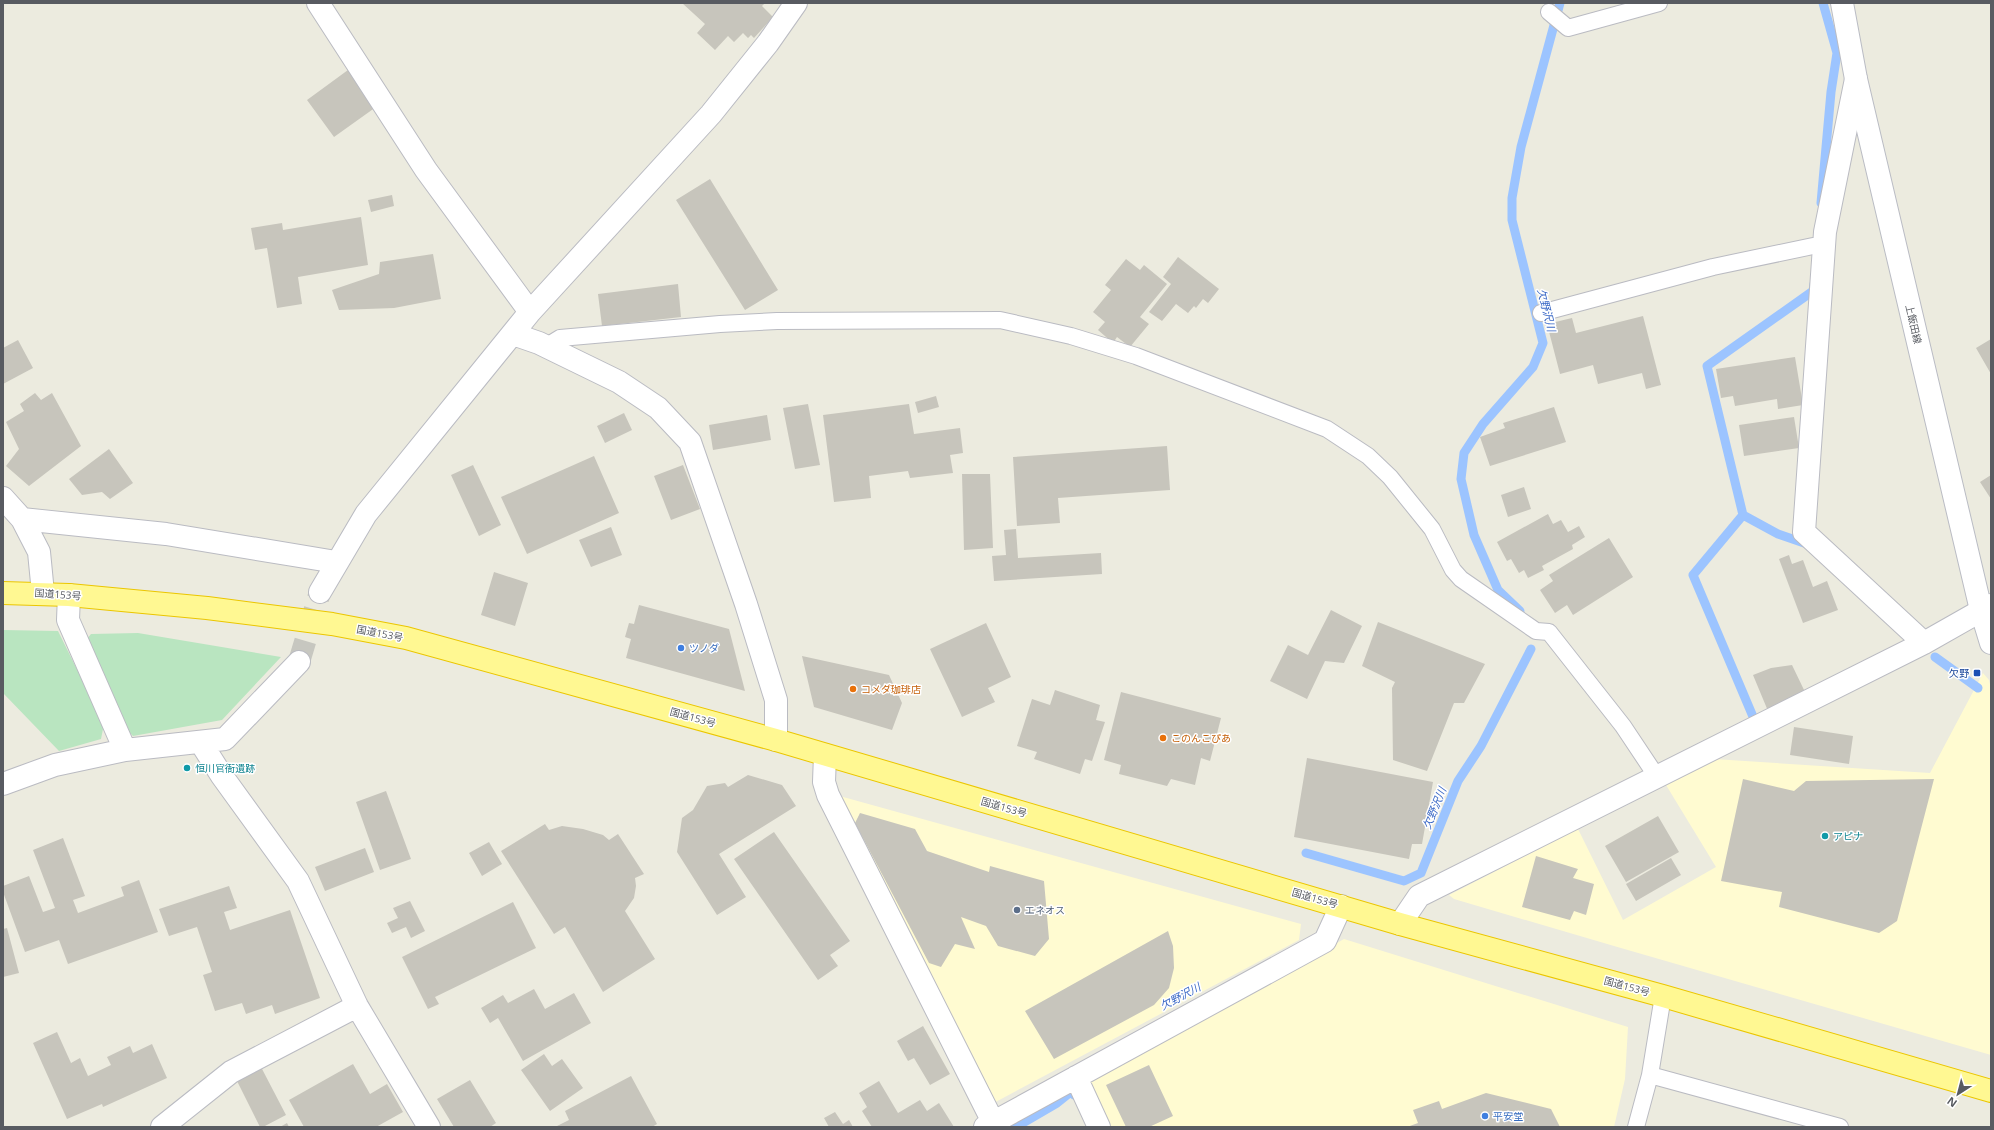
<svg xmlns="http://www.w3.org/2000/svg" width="1994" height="1130" viewBox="0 0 1994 1130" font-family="'Open Sans','Noto Sans JP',sans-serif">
	<rect width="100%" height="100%" fill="#ecebdf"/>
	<path fill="#fffbd1" d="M1983,673L1989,680L1991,689V1055L1614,946L1454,899L1449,895L1578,829L1623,920L1716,867L1666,785L1714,759L1930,773Z
		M836,795L1301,924L1299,940L990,1105Z
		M1344,939L1628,1027L1625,1079L1614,1127H1106L1085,1083L1155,1046Z"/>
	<path fill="#b9e5c0" d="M3,630L58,631L104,724L101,739L59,751L3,693Z
		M138,633L281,657L222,720L133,736L125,728L86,640L91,634Z"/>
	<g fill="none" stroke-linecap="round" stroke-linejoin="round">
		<path stroke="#9cc4ff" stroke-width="9" d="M1821,203L1831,92L1837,53L1823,3
			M1743,515L1778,534L1807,544
			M1520,611L1498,590L1474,535L1461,479L1464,453L1483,424L1533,367L1543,343L1512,220V198L1521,147L1560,3
			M1935,657L1978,688
			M1754,719L1693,575L1743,515L1707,366L1813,291L1814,284
			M1306,853L1404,881L1421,873L1458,781L1481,746L1531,649
			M1016,1127L1057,1103L1072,1091L1074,1095"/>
	</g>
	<path fill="#c7c5bc" d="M682,3H765L762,6L773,17L754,38L751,35L748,38L743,33L734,42L728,36L715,50L697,33L705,24Z
		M348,70L376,107L334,137L307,100Z
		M710,179L778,290L745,310L676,200Z
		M392,195L394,206L371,212L368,200Z
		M361,217L368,265L298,277L302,304L277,308L267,248L255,250L251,228L282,223L283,230Z
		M433,254L441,299L394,308L339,310L332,290L379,274L380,262Z
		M1178,257L1219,289L1208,303L1203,299L1196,308L1194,306L1188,313L1176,304L1162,321L1149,312L1171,284L1163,277Z
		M1126,259L1140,270L1144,265L1167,284L1140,317L1149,324L1130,347L1117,337L1113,343L1098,330L1105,322L1093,312L1111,290L1105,285Z
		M678,284L681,317L602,326L598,294Z
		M1643,316L1661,385L1646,389L1642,373L1598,384L1593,365L1560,374L1547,324L1572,318L1576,333Z
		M1991,339V374L1976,348Z
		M18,340L33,368L3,384V348Z
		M1795,357L1803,405L1778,409L1777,399L1735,406L1733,396L1721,398L1716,369Z
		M35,393L41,400L52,393L81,446L29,486L6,466L19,449L6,422L24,411L20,404Z
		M936,396L939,407L918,413L915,402Z
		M808,404L820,465L795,469L783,408Z
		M909,404L914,434L960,428L963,453L950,455L953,473L910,478L908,471L869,476L871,498L834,502L823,415Z
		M1554,407L1566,442L1490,466L1480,437L1505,428L1503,423Z
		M624,413L632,430L605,443L597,426Z
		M767,415L771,440L713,450L709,425Z
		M1794,417L1799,448L1744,456L1739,425Z
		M1167,446L1170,490L1058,498L1060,523L1017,526L1013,457Z
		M109,449L133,483L110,499L102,492L82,495L69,479Z
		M594,456L619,513L527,554L501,497Z
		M473,465L501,525L479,536L451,475Z
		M683,465L700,509L671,520L654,476Z
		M962,474H990L993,548L964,550Z
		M1991,475V499L1980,482Z
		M1524,487L1531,509L1508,517L1501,495Z
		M1548,514L1553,524L1561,520L1568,532L1579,526L1585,537L1572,545L1573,549L1542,566L1544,570L1528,578L1524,570L1519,573L1511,559L1507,561L1497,542Z
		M611,527L622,555L591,567L579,540Z
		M1016,529L1018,558L1101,553L1102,574L994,581L992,556L1006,555L1004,530Z
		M1609,538L1633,577L1573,615L1567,605L1555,613L1540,590L1553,581L1549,575Z
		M1789,555L1792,564L1803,560L1813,587L1827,581L1838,610L1803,623L1779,559Z
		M494,572L528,583L515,626L481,615Z
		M639,605L729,629L745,691L626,658L631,639L625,637L629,623L634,624Z
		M1331,610L1362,626L1344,663L1325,661L1307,699L1270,681L1288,645L1308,655Z
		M1378,622L1485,664L1464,703H1454L1427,771L1393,760L1392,688L1395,682L1362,666Z
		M986,623L1011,677L988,688L995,702L962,717L930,649Z
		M802,656L889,675L902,703L892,730L814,707Z
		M1792,665L1805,692L1768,711L1753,675L1771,668Z
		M1055,690L1100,705L1096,720L1105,722L1092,761L1085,759L1080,774L1034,759L1037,752L1017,746L1032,699L1050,705Z
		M1121,692L1221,718L1210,761L1201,758L1195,785L1171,779L1167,786L1119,774L1121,765L1104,760Z
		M1794,727L1853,736L1849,764L1790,755Z
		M1307,758L1433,782L1422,844H1412L1409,859L1294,837Z
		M748,775L782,785L796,806L719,854L746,897L717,915L677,852L682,818L693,810L707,786L725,783L728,787Z
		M1743,779L1794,791L1806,781L1934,779L1897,921L1879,933L1779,907L1782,892L1721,881Z
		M386,791L411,859L380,870L356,802Z
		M860,813L915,829L927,851L989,872L990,866L1044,881L1049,939L1035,956L998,946L986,926L961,917L975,949L955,944L941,967L929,963L855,823Z
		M1658,816L1679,852L1626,882L1605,846Z
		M545,824L549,830L562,826L583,829L603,835L609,840L618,834L644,874L635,878L636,886L634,898L625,911L655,959L603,992L565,927L554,934L501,851Z
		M774,832L850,941L830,955L838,966L818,980L734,859Z
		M63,838L85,896L73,900L78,913L124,896L121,887L139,880L158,932L68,964L59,940L25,952L3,892V886L29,876L43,912L55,908L33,850Z
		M489,842L502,864L482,876L469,853Z
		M365,848L374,872L325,891L315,867Z
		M1536,856L1578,869L1573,878L1594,884L1586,915L1574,911L1570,920L1522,907Z
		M1671,858L1681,875L1636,901L1626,884Z
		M229,886L237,908L224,912L230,930L290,910L320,998L275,1014L272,1005L246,1014L242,1003L215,1011L203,975L212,972L197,927L169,936L159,909Z
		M410,901L425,931L411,938L406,927L392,933L387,923L398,918L393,908Z
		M513,902L536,948L435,997L439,1004L428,1009L402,957Z
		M7,928L19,973L3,977V929Z
		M1168,931L1173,946L1174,968L1169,988L1154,1005L1054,1059L1025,1011Z
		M534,989L545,1009L574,993L591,1023L523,1061L498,1018L490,1023L481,1008L503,995L508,1003Z
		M923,1026L950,1074L930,1085L914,1058L908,1061L897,1041Z
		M57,1032L71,1063L80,1058L88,1076L111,1065L107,1057L130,1046L133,1053L152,1044L167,1078L103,1107L102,1104L67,1119L33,1043Z
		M544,1054L552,1066L562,1059L583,1088L550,1111L521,1070Z
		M353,1064L370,1094L387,1084L403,1112L376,1127H304L289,1100Z
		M1149,1065L1173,1116L1149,1127H1126L1106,1085Z
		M261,1067L286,1115L263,1127H260L236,1079Z
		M631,1076L657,1124L652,1127H555L569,1120L565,1111Z
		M470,1080L496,1123L490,1127H454L437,1099Z
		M879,1081L898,1113L920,1100L927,1111L939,1103L954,1127H872L862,1111L867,1107L859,1093Z
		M1486,1093L1551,1109L1560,1127H1407L1418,1123L1413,1110L1439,1101L1442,1109Z
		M835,1112L843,1124L849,1120L853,1127H829L824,1118Z
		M287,1123L289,1127H280Z"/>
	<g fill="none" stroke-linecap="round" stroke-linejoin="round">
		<path stroke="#c7c7c0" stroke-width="22" stroke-dasharray="22 11" stroke-linecap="butt" d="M299,662L320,592"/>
		<defs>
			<path id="service" d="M1549,12L1568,28L1659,3
				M1541,313L1713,267L1813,246H1824
				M547,346L560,338L720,324L777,321L1000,320L1071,336L1136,356L1327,429L1368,456L1390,477L1432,529L1453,570L1461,579L1536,631L1549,632L1623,726L1657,777
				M1650,1075L1840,1127
				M1636,1127L1650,1075L1663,996"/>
			<path id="minor" d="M318,3L426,170L530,312
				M1856,79L1825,232L1804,532L1924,643
				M513,334L539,343L619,382L658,408L690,442L746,604L776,700V740
				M3,498L22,519L39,552L43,593
				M22,519L166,534L336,562
				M320,592L366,514L530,312L711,114L768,43L796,3
				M69,595L68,620L125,750
				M201,743L222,776L298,881L357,1006L429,1127
				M825,755L824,782L828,795L993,1122
				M3,784L55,765L125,750L225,739L299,662
				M1400,924L1419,896L1924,643L1991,605
				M1076,1077L1099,1127
				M162,1127L231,1072L357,1006
				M985,1127L1325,941L1341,906"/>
			<path id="secondary" d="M1842,3L1856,79L1981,610L1991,643"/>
			<path id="trunk" d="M3,593L69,595L207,608L332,624L406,638L776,740L1400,924L1663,996L1991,1091"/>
		</defs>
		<use href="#service" stroke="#babbc2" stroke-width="18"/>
		<use href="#minor" stroke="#babbc2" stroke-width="24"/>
		<use href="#secondary" stroke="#babcc4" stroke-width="24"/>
		<use href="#trunk" stroke="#ebc600" stroke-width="24"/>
		<use href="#service" stroke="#fff" stroke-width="16"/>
		<use href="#minor" stroke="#fff" stroke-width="22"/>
		<use href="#secondary" stroke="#fff" stroke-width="22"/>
		<use href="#trunk" stroke="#fff892" stroke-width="22"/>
	</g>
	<g fill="#3f7fe0" stroke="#fff" stroke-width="1.5">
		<circle cx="681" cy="648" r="4"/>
		<circle cx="1485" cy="1116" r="4"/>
	</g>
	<rect fill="#1a4fb4" stroke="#fff" stroke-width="1.5" x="1973" y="669" width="8" height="8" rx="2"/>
	<g fill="#e8710a" stroke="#fff" stroke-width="1.5">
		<circle cx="853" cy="689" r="4"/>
		<circle cx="1163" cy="738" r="4"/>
	</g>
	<g fill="#0f9aa8" stroke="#fff" stroke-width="1.5">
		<circle cx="187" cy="768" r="4"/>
		<circle cx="1825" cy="836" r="4"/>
	</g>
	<circle fill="#5c6f8a" stroke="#fff" stroke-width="1.5" cx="1017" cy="910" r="4"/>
	<g text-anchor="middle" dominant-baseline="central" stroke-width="3" stroke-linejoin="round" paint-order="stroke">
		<g font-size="10" fill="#585b61" stroke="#fff">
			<text transform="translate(1914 324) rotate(77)">上飯田線</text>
			<text transform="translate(58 594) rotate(4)">国道153号</text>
			<text transform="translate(380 633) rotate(11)">国道153号</text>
			<text transform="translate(693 717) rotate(15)">国道153号</text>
			<text transform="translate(1004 807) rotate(16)">国道153号</text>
			<text transform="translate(1315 898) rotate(16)">国道153号</text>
			<text transform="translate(1627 986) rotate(15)">国道153号</text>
		</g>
		<g font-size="10" fill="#366cbe" stroke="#fff" text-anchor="start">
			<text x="689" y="648">ツノダ</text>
			<text x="1493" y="1116">平安堂</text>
		</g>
		<g font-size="10" fill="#164399" stroke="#fff" text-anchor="end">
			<text x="1969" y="673">欠野</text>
		</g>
		<g font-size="10" fill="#c56008" stroke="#fff" text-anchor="start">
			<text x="861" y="689">コメダ珈琲店</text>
			<text x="1171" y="738">このんこぴあ</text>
		</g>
		<g font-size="10" fill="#0d838f" stroke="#fff" text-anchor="start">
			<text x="195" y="768">恒川官衙遺跡</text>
			<text x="1833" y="836">アピナ</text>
		</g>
		<g font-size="10" fill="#4e5e75" stroke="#fff" text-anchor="start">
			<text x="1025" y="910">エネオス</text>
		</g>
		<g font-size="11" font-style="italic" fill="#3b69c6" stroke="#fff">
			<text transform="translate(1547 310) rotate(76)">欠野沢川</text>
			<text transform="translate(1434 808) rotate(-68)">欠野沢川</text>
			<text transform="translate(1180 996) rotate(-28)">欠野沢川</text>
		</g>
	</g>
	<rect width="1994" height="1130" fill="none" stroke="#585b61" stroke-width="8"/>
	<g transform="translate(1958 1094) rotate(216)" stroke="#ffffff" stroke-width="3" paint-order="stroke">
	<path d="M0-3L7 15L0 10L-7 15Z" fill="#585b61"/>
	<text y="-6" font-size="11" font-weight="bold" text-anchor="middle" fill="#585b61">N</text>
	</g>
</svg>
